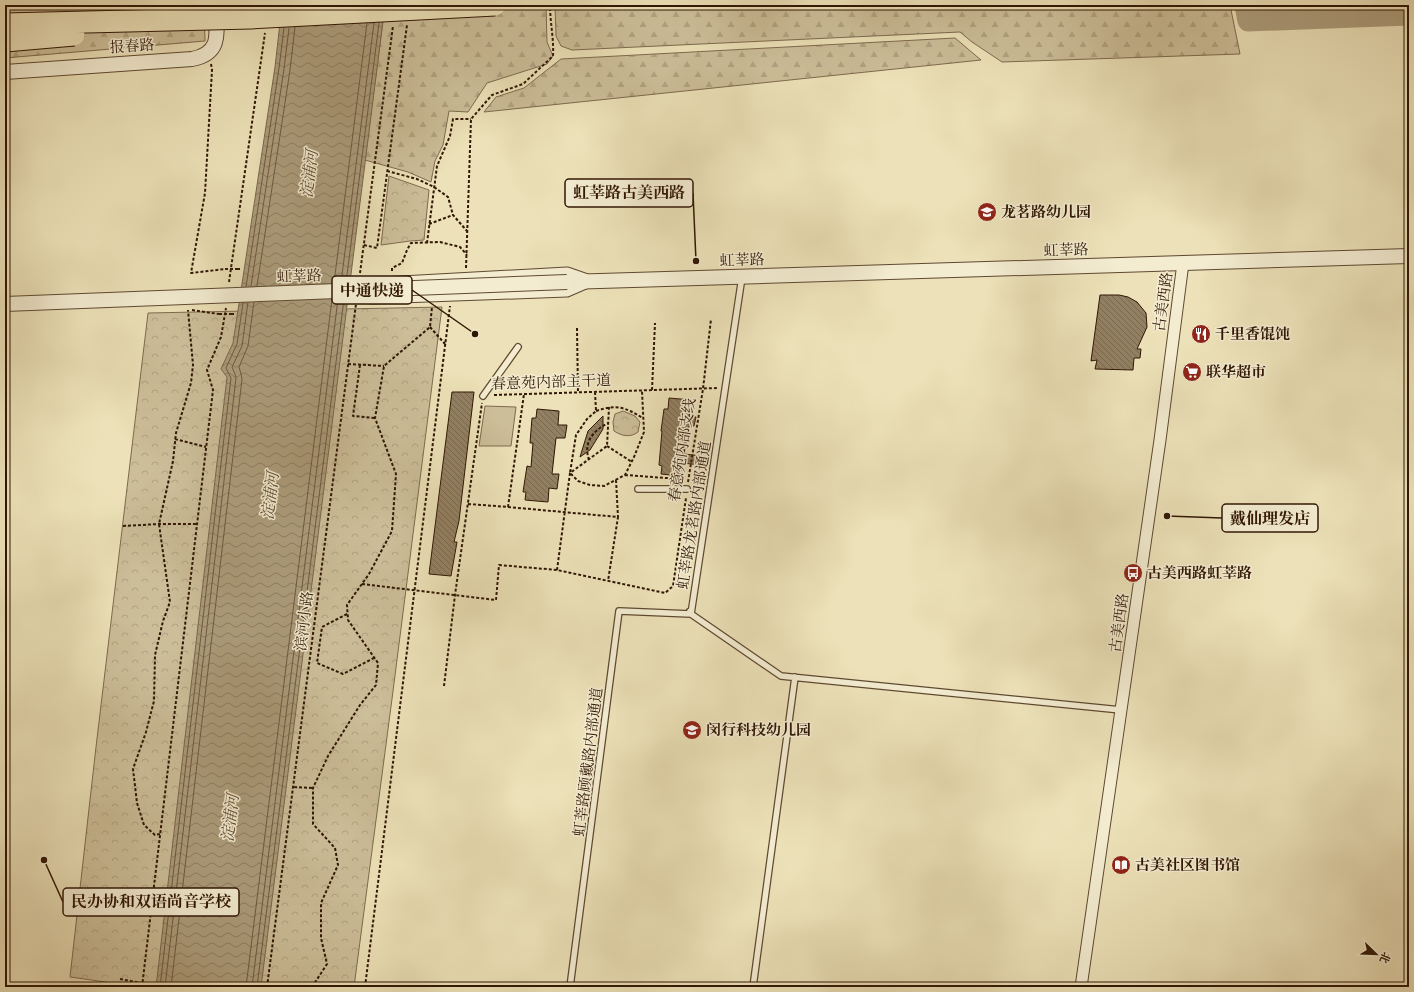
<svg xmlns="http://www.w3.org/2000/svg" width="1414" height="992" viewBox="0 0 1414 992" font-family="'IM FELL French Canon','Noto Serif SC',serif">
	<defs>
		<pattern id="forest-firs" width="22" height="20" patternUnits="userSpaceOnUse"><rect width="22" height="20" fill="#ccbe99"/><path d="M5 1l3.5 6h-7zM16 11l3.5 6h-7z" fill="#b0a382"/></pattern>
		<pattern id="park-crowns" width="20" height="18" patternUnits="userSpaceOnUse"><rect width="20" height="18" fill="#ccbe99"/><path d="M2 6a3 3 0 1 1 6 0M12 15a3 3 0 1 1 6 0" fill="none" stroke="#b0a382"/></pattern>
		<pattern id="water-waves" width="16" height="10" patternUnits="userSpaceOnUse"><rect width="16" height="10" fill="#ac9c7b"/><path d="M0 5q4-4 8 0t8 0" fill="none" stroke="#8c7e63"/></pattern>
		<pattern id="building-back-hatch" width="6" height="6" patternUnits="userSpaceOnUse"><rect width="6" height="6" fill="#928062"/><path d="M-1 5l2 2M0 0l6 6M5-1l2 2" fill="none" stroke="#78684f"/></pattern>
	</defs>
	<rect width="100%" height="100%" fill="#ece1b8"/>
	<filter id="stains"><feTurbulence type="fractalNoise" baseFrequency=".005" numOctaves="4"/><feColorMatrix values="0 0 0 0 .2 0 0 0 0 .09 0 0 0 0 .02 0 0 0 .5 -.17"/></filter>
	<radialGradient id="worn" r=".72"><stop offset=".6" stop-color="#630" stop-opacity="0"/><stop offset="1" stop-color="#630" stop-opacity=".3"/></radialGradient>
	<path fill="#ccbe99" stroke="#7e6a4e" d="M485,406L516,407L511,446H479Z"/>
	<path fill="url(#forest-firs)" stroke="#7e6a4e" d="M5,5H204L205,41L5,58Z
		M385,5H546L547,42L553,56L547,64L487,83L468,112L449,111L443,145L435,161L431,182L408,172L365,160Z
		M555,5H1230L1240,54L1002,62L972,42L960,32L572,50L561,46L556,36Z
		M1261,5H1335L1265,8Z
		M955,38L981,60L484,112L496,97L524,88L561,59Z"/>
	<path fill="url(#park-crowns)" stroke="#7e6a4e" d="M389,176L429,190L424,240L410,241L381,245Z
		M442,307L392,699L354,987H141L70,977L96,747L148,313Z
		M623,411L635,416L640,422L638,432C630,438 622,436 614,431L613,422L615,414Z"/>
	<path fill="url(#water-waves)" stroke="#7a664b" d="M282,5H385L261,987H156L227,377L221,369L233,343L275,67Z"/>
	<g fill="none" stroke-linecap="round" stroke-linejoin="round">
		<path stroke="#6e5940" stroke-width="1" d="M334,283L367,23
			M341,283L374,23
			M346,283L379,23
			M251,286L284,69L289,28
			M257,286L290,70L295,27
			M246,287L279,68L284,28
			M160,987L231,378L226,368L237,344L243,303
			M165,987L236,378L235,374L232,367L242,346L248,302
			M171,987L242,379L241,374L239,367L248,346L254,302
			M246,987L332,299
			M252,987L338,299
			M257,987L344,299"/>
		<path stroke="#ac9c7b" stroke-width="21" d="M1245,5L1248,21L1409,15"/>
	</g>
	<path fill="url(#building-back-hatch)" stroke="#301604" d="M1100,295H1119L1128,297L1137,302L1146,313L1147,327L1137,349H1141L1140,358H1134L1133,370L1095,369L1097,360L1091,361Z
		M452,392H474L459,521L454,542H457L451,576L429,574Z
		M669,398L692,400L689,417H696L694,426H689L684,454L702,456L701,465L682,463L680,476L661,474L662,466L659,465L662,431H661L664,409H668Z
		M537,409L559,411L558,425H567L565,438H556L552,474H559L557,489L549,488L548,502L525,500L526,492H523L527,466L531,467L533,443H530L532,418H536Z
		M603,416V429L590,450L580,457L588,431Z"/>
	<g fill="none" stroke-linecap="round" stroke-linejoin="round">
		<defs>
			<path id="service" d="M742,277L691,614L781,676L1121,710
				M483,396L518,347
				M638,489H687
				M570,987L619,611L691,614L690,611
				M753,987L795,677"/>
			<path id="minor" d="M567,273L590,281L567,291L373,298L364,297L365,284Z
				M1081,987L1160,440L1183,263"/>
			<path id="tertiary" d="M5,72L192,59C224,53 216,30 215,5
				M567,282L1409,256"/>
		</defs>
		<use href="#service" stroke="#5f4931" stroke-width="8"/>
		<use href="#minor" stroke="#5f4931" stroke-width="13"/>
		<use href="#tertiary" stroke="#5f4931" stroke-width="16"/>
		<path stroke="#301604" stroke-width="2" stroke-dasharray="3 2" stroke-linecap="butt" d="M211,64L212,70L205,193L191,273L225,269
			M387,171L417,179L434,187L448,197L453,215L467,231
			M429,224L453,215
			M427,243L437,166L450,136L453,119H471
			M364,245L377,248L407,25
			M466,268L471,119L492,95L523,84L553,56C554,39 550,22 550,5
			M237,269H241
			M392,271V268L402,263L407,250L411,243L440,242L460,247L467,255
			M360,273L393,26
			M229,282L265,33
			M192,310L219,314
			M231,314H234
			M430,327L445,344
			M577,328L578,393
			M348,364L384,366
			M360,365L353,416L375,418
			M652,390L655,323
			M595,392L596,411L587,419L576,435L570,473L578,481L590,485L604,486L625,475L634,457L644,432L642,391
			M494,395L718,388
			M596,411C617,404 624,407 643,418
			M175,439L206,447
			M607,446L632,462
			M589,460C583,442 593,431 608,423
			M625,475L680,479
			M616,480L618,517
			M688,482L703,389L711,319
			M468,504L508,507L524,394
			M508,507L618,517L608,581
			M123,526L159,524H197
			M557,570L570,473L607,446L609,407
			M362,584L496,600L499,565L557,570L665,593L673,586L686,498
			M347,614L322,627L317,663L343,674L374,658
			M444,686L455,595L482,403
			M294,787L313,788
			M160,834L155,835L144,825L137,803L133,769L146,732L154,701L155,655L163,621L170,602L159,524L173,461L176,433L191,383L193,365L188,310
			M142,987L213,390L207,370L221,337L226,308
			M267,987L356,304
			M312,987L327,964L321,938V903L338,865L335,848L313,824V788L328,756L360,705L376,685L378,663L348,620L347,605L369,574L392,531L396,474L375,418L384,366L430,327L432,307
			M365,987L450,306"/>
		<use href="#service" stroke="#f3ecd1" stroke-width="5.5"/>
		<use href="#minor" stroke="#f3ecd1" stroke-width="11"/>
		<use href="#tertiary" stroke="#f3ecd1" stroke-width="14"/>
		<defs>
			<path id="tertiary-bridge" d="M5,304L567,282"/>
			<path id="motorway-bridge" d="M5,24L251,18L495,5
				M5,41L74,35"/>
		</defs>
		<use href="#tertiary-bridge" stroke="#5f4931" stroke-width="16" stroke-linecap="butt"/>
		<use href="#motorway-bridge" stroke="#301604" stroke-width="23" stroke-linecap="butt"/>
		<path stroke="#301604" stroke-width="2" stroke-dasharray="3 2" stroke-linecap="butt" d="M225,269H237
			M219,314H231
			M120,979L147,984V987"/>
		<use href="#tertiary-bridge" stroke="#f3ecd1" stroke-width="14"/>
		<use href="#motorway-bridge" stroke="#ece1b8" stroke-width="21"/>
	</g>
	<defs>
		<symbol id="school-disc" viewBox="-11 -11 22 22"><circle r="9.5" fill="#8f2418" stroke="#f3ecd1"/><path d="M0-5L7-2L0 1L-7-2ZM-4 1L0 2.5L4 1V4Q0 6-4 4Z" fill="#fff"/></symbol>
		<symbol id="restaurant-disc" viewBox="-11 -11 22 22"><circle r="9.5" fill="#8f2418" stroke="#f3ecd1"/><path d="M-5-6h1v4h1v-4h1v4h1v-4h1v5L-1.5 .5V6h-2V.5L-5-1ZM5-6V6H3V1.5H1.5Q1.5-4 5-6Z" fill="#fff"/></symbol>
		<symbol id="supermarket-disc" viewBox="-11 -11 22 22"><circle r="9.5" fill="#8f2418" stroke="#f3ecd1"/><path d="M-6-5.5h2.5l.6 2H6L4.5 2H-2.5L-4.4-4H-6ZM-1.5 3.2a1.3 1.3 0 1 0 .1 0ZM3 3.2a1.3 1.3 0 1 0 .1 0Z" fill="#fff"/></symbol>
		<symbol id="bus-disc" viewBox="-11 -11 22 22"><circle r="9.5" fill="#8f2418" stroke="#f3ecd1"/><path d="M-5-6H5V4H4V6H2V4H-2V6H-4V4H-5ZM-3.5-4V0h7V-4ZM-3.5 1.2v1.5H-2V1.2ZM2 1.2v1.5H3.5V1.2Z" fill="#fff"/></symbol>
		<symbol id="library-disc" viewBox="-11 -11 22 22"><circle r="9.5" fill="#8f2418" stroke="#f3ecd1"/><path d="M-6-4Q-3-5.5-.7-3.5V5Q-3 3-6 4ZM6-4Q3-5.5 .7-3.5V5Q3 3 6 4Z" fill="#fff"/></symbol>
	</defs>
	<g fill-rule="evenodd">
		<use href="#school-disc" x="976" y="201" width="22" height="22"/>
		<use href="#restaurant-disc" x="1190" y="323" width="22" height="22"/>
		<use href="#supermarket-disc" x="1181" y="361" width="22" height="22"/>
		<use href="#bus-disc" x="1122" y="562" width="22" height="22"/>
		<use href="#school-disc" x="681" y="719" width="22" height="22"/>
		<use href="#library-disc" x="1110" y="854" width="22" height="22"/>
	</g>
	<g text-anchor="middle" dominant-baseline="central" stroke-width="3" stroke-linejoin="round" paint-order="stroke">
		<g font-size="15" fill="#301604" stroke="#f3ecd1">
			<text transform="translate(132 46) rotate(-4)">报春路</text>
			<text transform="translate(1066 250) rotate(-2)">虹莘路</text>
			<text transform="translate(742 260) rotate(-2)">虹莘路</text>
			<text transform="translate(299 276) rotate(-2)">虹莘路</text>
			<text transform="translate(1163 302) rotate(-82)">古美西路</text>
			<text transform="translate(551 382) rotate(-2)">春意苑内部主干道</text>
			<text transform="translate(682 450) rotate(-81)">春意苑内部支线</text>
			<text transform="translate(694 515) rotate(-81)">虹莘路龙茗路内部通道</text>
			<text transform="translate(304 621) rotate(-83)">滨河小路</text>
			<text transform="translate(1119 623) rotate(-82)">古美西路</text>
			<text transform="translate(588 762) rotate(-83)">虹莘路顾戴路内部通道</text>
		</g>
		<g font-size="15" font-weight="bold" fill="#301604" stroke="#f3ecd1" text-anchor="start">
			<text x="1001" y="212">龙茗路幼儿园</text>
			<text x="1215" y="334">千里香馄饨</text>
			<text x="1206" y="372">联华超市</text>
			<text x="1147" y="573">古美西路虹莘路</text>
			<text x="706" y="730">闵行科技幼儿园</text>
			<text x="1135" y="865">古美社区图书馆</text>
		</g>
		<g font-size="16" font-style="italic" fill="#624c34" stroke="#f3ecd1">
			<text transform="translate(309 174) rotate(-83)">淀浦河</text>
			<text transform="translate(270 496) rotate(-83)">淀浦河</text>
			<text transform="translate(230 818) rotate(-83)">淀浦河</text>
		</g>
	</g>
	<path fill="none" stroke="#301604" stroke-width="1.5" d="M696 261L693 193M475 334L412 290M1167 516L1222 518M44 860L63 902"/>
	<g fill="#301604" stroke="#f3ecd1" stroke-width="1.5">
		<circle cx="696" cy="261" r="4"/>
		<circle cx="475" cy="334" r="4"/>
		<circle cx="1167" cy="516" r="4"/>
		<circle cx="44" cy="860" r="4"/>
	</g>
	<g fill="#f3ecd1" stroke="#301604" stroke-width="1.5">
		<rect x="565" y="179" width="128" height="28" rx="4"/>
		<rect x="332" y="276" width="80" height="28" rx="4"/>
		<rect x="1222" y="504" width="96" height="28" rx="4"/>
		<rect x="63" y="888" width="176" height="28" rx="4"/>
	</g>
	<g font-size="16" text-anchor="middle" font-weight="bold" fill="#301604">
		<text x="629" y="198">虹莘路古美西路</text>
		<text x="372" y="296">中通快递</text>
		<text x="1270" y="524">戴仙理发店</text>
		<text x="151" y="907">民办协和双语尚音学校</text>
	</g>
	<rect width="1414" height="992" fill="none" stroke="#ece1b8" stroke-width="20"/>
	<rect x="6" y="6" width="1402" height="980" fill="none" stroke="#301604" stroke-width="2"/>
	<rect x="10" y="10" width="1394" height="972" fill="none" stroke="#301604"/>
	<g transform="translate(1376 954) rotate(113)" stroke="#f3ecd1" stroke-width="3" paint-order="stroke">
	<path d="M0-3L7 15L0 10L-7 15Z" fill="#301604"/>
	<text y="-6" font-size="11" font-weight="bold" text-anchor="middle" fill="#301604">北</text>
	</g>
	<rect width="100%" height="100%" filter="url(#stains)"/>
	<rect width="100%" height="100%" fill="url(#worn)"/>
</svg>
